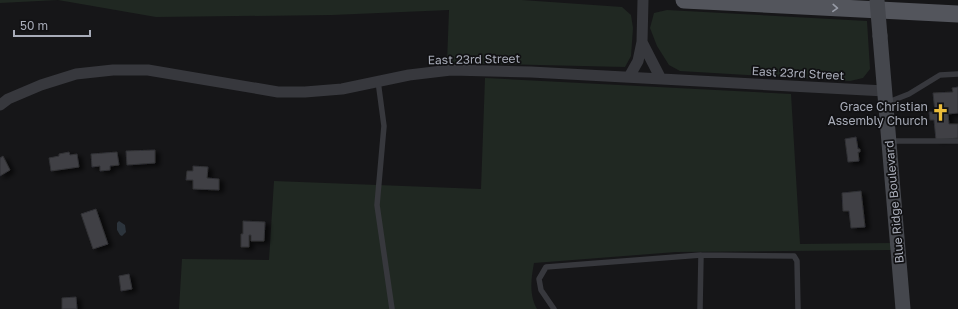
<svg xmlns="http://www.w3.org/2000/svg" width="958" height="309" viewBox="0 0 958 309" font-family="'Golos Text',sans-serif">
	<defs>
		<filter id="shadow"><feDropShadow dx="4.5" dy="2.5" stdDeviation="2" flood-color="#0009"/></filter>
	</defs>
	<rect width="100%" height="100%" fill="#161618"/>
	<path fill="#202822" d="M0,0H522L622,7L631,15L633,28L631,56L625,67L447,63L449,10L332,15L156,17L58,0L0,3Z
		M667,10L867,21L870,69L863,78L850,81L680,71L669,65L657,46L650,28L654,13Z
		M485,78L791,94L800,244L892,243V250L676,252L534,263C531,279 529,295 537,309H179L182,259L269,260L274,181L481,189Z"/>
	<path fill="#2c343c" d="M119,221L125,225L126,232L122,236L120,235L117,230V223Z"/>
	<path fill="#404145" stroke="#303034" filter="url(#shadow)" d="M958,87V113L948,114L949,124H958V138L936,140L934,120H930L929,112H935L933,93L953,92L952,88Z
		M856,137L858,149H860V152H858L859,161L848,162L845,139Z
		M155,150V163L127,165L126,151Z
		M69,152L70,155L77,154L79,167L51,171L49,158L59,156V154Z
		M117,152L119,165L110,166V170L100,171V166L92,167L91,154Z
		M3,156L10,170L0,176V158Z
		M193,166L208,167L207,178L219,179V190L193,189V180H186L187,171H193Z
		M861,191L865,227L851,228L849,211H843L842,193Z
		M96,209L108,244L93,249L81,214Z
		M243,221L265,222L264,241H251V235H249V247H241V234H243Z
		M129,274L132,289L121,291L119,276Z
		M76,297L77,309H62V298Z"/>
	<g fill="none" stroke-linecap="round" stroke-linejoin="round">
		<path stroke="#37383d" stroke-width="5.5" d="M378,81L384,126L377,205L392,309
			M886,103L909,94L940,75L958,74
			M890,141H958
			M554,309L541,290L539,279L546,267L701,255
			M700,309L701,255L794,256L797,261L798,309"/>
		<path stroke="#37383d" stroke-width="11" d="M643,0L642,42L661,79
			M629,77L638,61L642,42
			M0,105L8,99L41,85L76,74L113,70H148L278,92H305L342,89L409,75L451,70L531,72L885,91"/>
		<path stroke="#45474d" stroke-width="15" d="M880,36L903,309"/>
		<path stroke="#53555c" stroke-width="17" d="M684,0L958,14"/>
		<path stroke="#45474d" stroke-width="15" d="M877,0L880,36"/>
	</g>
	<defs><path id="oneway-chevron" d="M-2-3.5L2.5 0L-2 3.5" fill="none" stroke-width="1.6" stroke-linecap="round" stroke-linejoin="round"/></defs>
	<use stroke="#979ba6" href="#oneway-chevron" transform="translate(835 8) rotate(3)"/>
	<defs>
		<symbol id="church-bare" viewBox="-9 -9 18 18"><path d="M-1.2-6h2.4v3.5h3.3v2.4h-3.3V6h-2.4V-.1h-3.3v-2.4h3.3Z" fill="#ecbd3a" stroke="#111113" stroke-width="2.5" paint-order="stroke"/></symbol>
	</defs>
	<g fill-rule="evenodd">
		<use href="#church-bare" x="928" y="100" width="25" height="25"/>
	</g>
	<g text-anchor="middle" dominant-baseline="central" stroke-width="3.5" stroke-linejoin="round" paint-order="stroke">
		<g font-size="12" fill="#a8acb8" stroke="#111113">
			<text transform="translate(474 59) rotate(-1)">East 23rd Street</text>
			<text transform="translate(798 73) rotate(3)">East 23rd Street</text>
			<text transform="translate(894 202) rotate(-95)">Blue Ridge Boulevard</text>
		</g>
		<g font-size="12" fill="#a8acb8" stroke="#111113" text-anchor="end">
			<text x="928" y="106">Grace Christian<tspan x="928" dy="14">Assembly Church</tspan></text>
		</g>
	</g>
	<path d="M14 30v6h76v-6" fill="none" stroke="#a8acb8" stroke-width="2"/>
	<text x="20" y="30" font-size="12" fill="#a8acb8" stroke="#111113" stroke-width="3" paint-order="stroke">50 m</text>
</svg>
